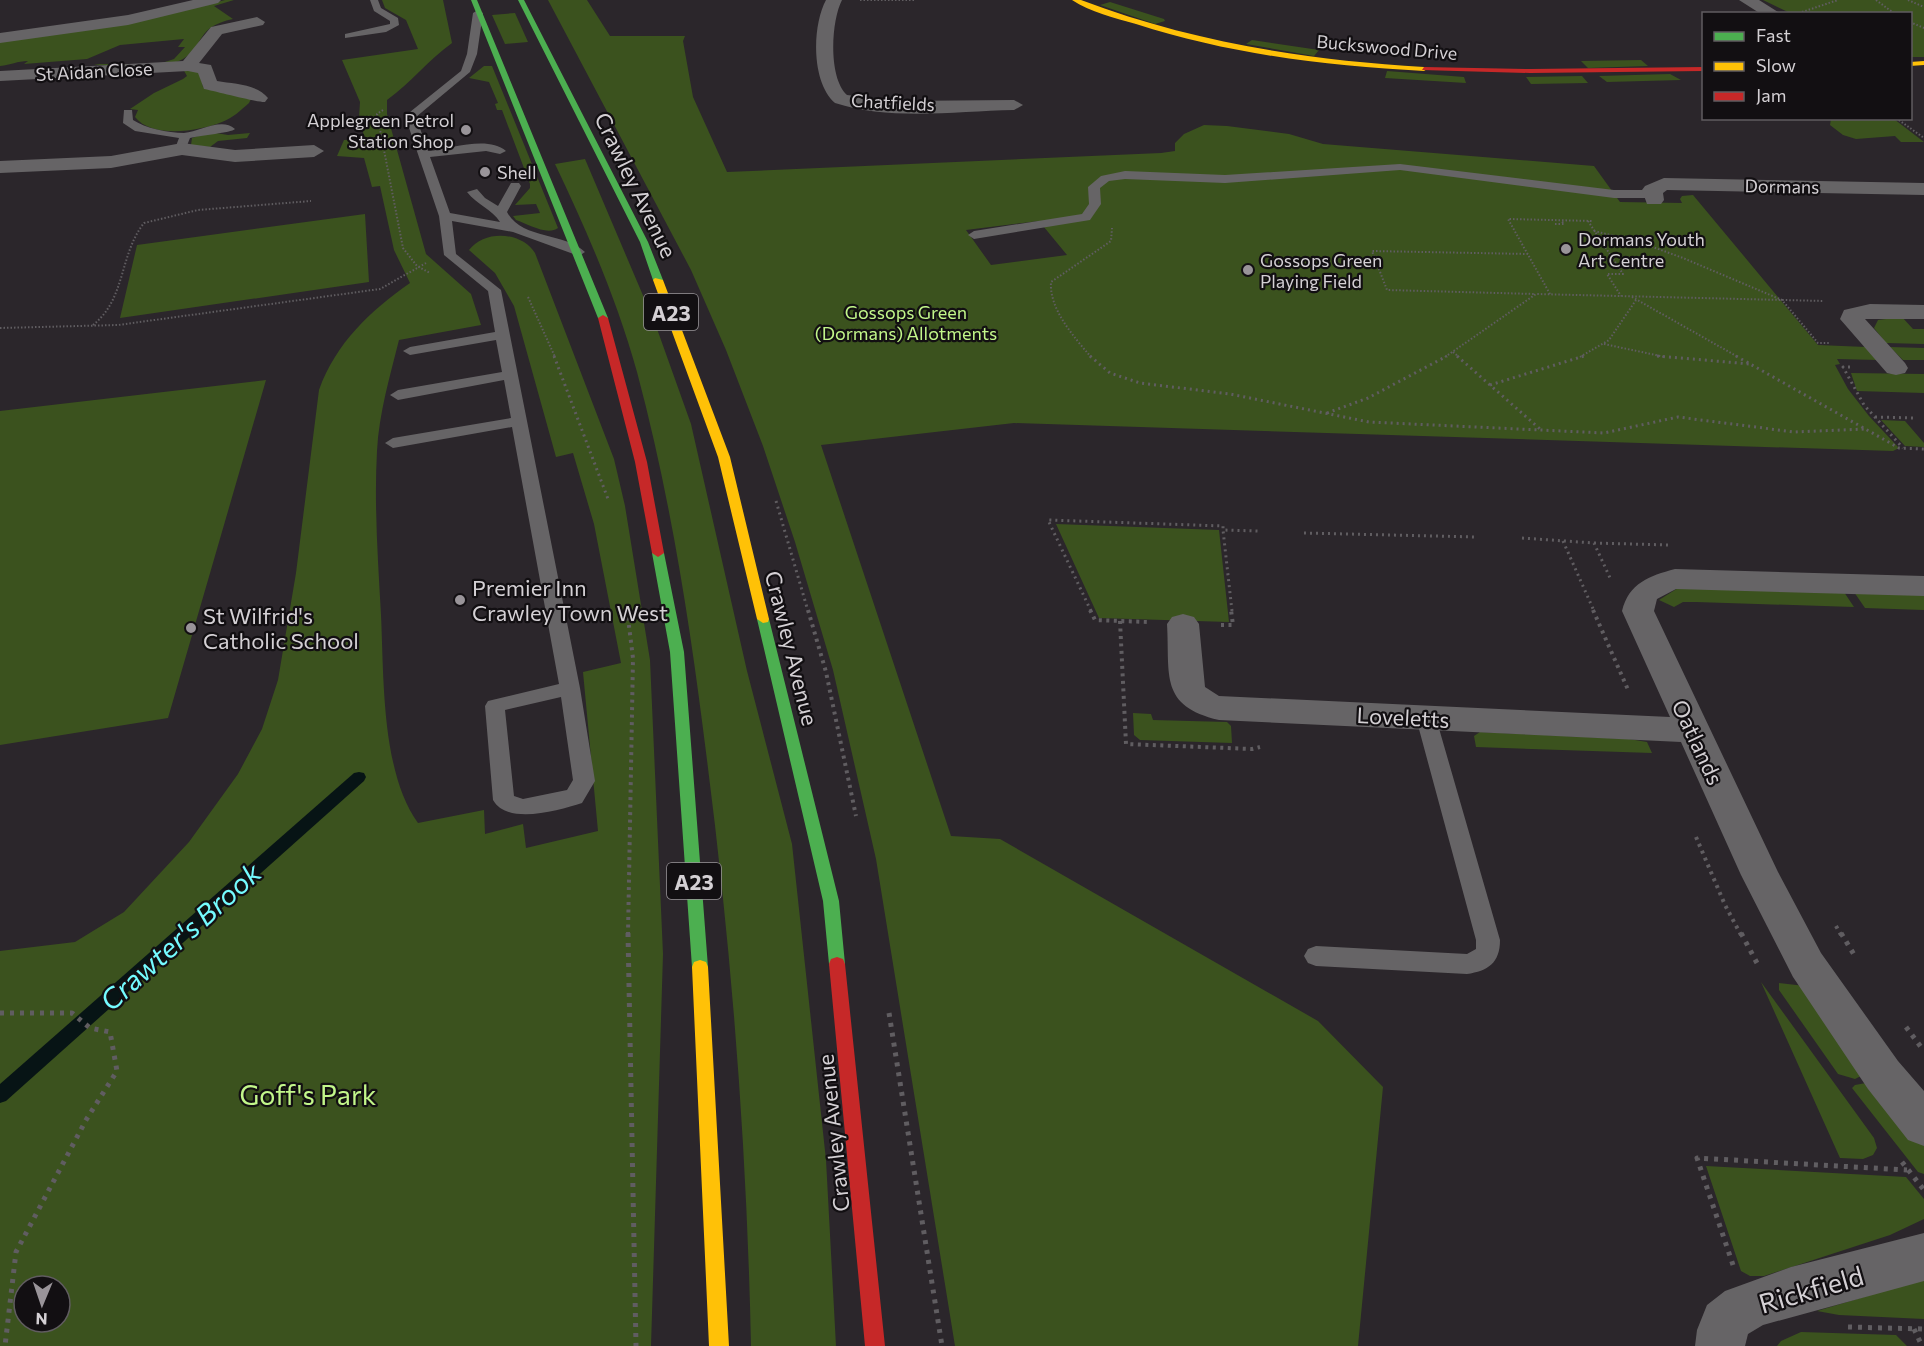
<svg xmlns="http://www.w3.org/2000/svg" width="1924" height="1346" viewBox="0 0 1924 1346" font-family="Commissioner,sans-serif">
	<rect width="100%" height="100%" fill="#2b262b"/>
	<path fill="#3b521e" fill-rule="evenodd" d="M225,0H234L214,6L233,19C195,27 206,44 183,59C165,70 114,68 94,64H159L174,59L185,47H178L184,39L120,45L87,59L24,64L28,61C17,61 11,65 0,66V42L140,21Z
		M382,0H443L452,43C428,60 411,83 387,100V114L426,254L471,294L481,325L399,340C390,376 379,413 377,451C374,505 378,560 381,615C384,676 381,772 418,823L484,810L485,834L523,824L526,848L598,831L583,672L621,663L594,524L573,453L556,457L514,306L495,273L469,250C485,229 522,232 535,253L614,459L625,506L650,660L663,954L651,1346H0V951L75,942L124,912L189,842L238,774L262,729L278,680L296,573L319,390C336,343 370,311 410,283L394,250L380,186L372,187L364,158L337,156L344,140L365,139L359,118L360,102L342,60L418,49L406,20L385,8ZM24,1286H60V1322H24Z
		M548,0H587L610,36H685L683,41L693,97L727,172L1161,153L1175,151V143L1184,134L1204,125L1227,126L1289,134L1323,144L1594,166L1620,202L1682,203L1680,199L1682,196L1693,195L1818,345L1866,347L1878,360L1837,359L1840,364L1835,365L1848,389L1869,416L1899,448L1893,451L1014,423L821,445L951,836L1000,839L1318,1021L1383,1087L1358,1346H955L876,859L833,670L795,542L763,446L726,350L691,270ZM1039,221L1067,255L991,265L966,230Z
		M1763,0H1924V57H1911L1910,14L1790,13Z
		M1110,2L1164,19L1165,21L1155,24L1100,5Z
		M515,13L528,42L505,44L492,15Z
		M1252,40L1319,50L1314,56L1246,44Z
		M1641,60L1648,66L1588,68L1581,61Z
		M484,66H492L558,228C547,236 528,224 516,220L513,216L540,213L536,204L515,205L530,188V184L502,110H497L495,104L498,103L489,82L469,78Z
		M183,69L200,72L203,87L251,99L249,103C241,110 233,118 222,122C200,131 152,139 135,117L138,110L130,109L154,93L183,79L187,76Z
		M1387,71L1464,77L1466,83L1385,78Z
		M1670,74L1681,80L1607,82L1599,76Z
		M1582,76L1588,83L1531,84L1526,77Z
		M1831,119H1894L1924,142H1901L1895,136L1856,139L1843,135L1830,125Z
		M210,132L228,135L250,133L247,138L218,141L210,147L191,145L192,138Z
		M585,159L656,326L691,424L747,671L792,844L826,1160L836,1346H751C747,1150 732,955 707,760C691,630 671,499 637,372C617,300 587,231 555,164Z
		M365,214L369,282L120,318L137,245Z
		M1902,317L1913,329H1924V344L1886,343L1874,328L1878,320Z
		M1890,347L1924,348V360H1903Z
		M1851,373L1924,374V393L1857,391Z
		M266,380L168,718L0,745V411Z
		M1881,420L1905,421L1924,443V447L1905,446Z
		M1056,524L1219,530L1229,622L1099,618Z
		M1678,588L1844,592L1854,607L1696,602H1683L1674,607L1659,600Z
		M1854,592L1924,595V610L1865,608Z
		M1133,713L1151,714L1153,720L1227,722L1231,726L1232,743L1140,740L1134,735Z
		M1480,732L1629,739L1647,742L1652,753L1476,747L1474,736Z
		M1761,982L1874,1138L1877,1148L1873,1155L1863,1159L1840,1158Z
		M1779,983L1805,986L1861,1076L1855,1079L1838,1074L1779,990Z
		M1866,1083L1924,1146V1174L1918,1172L1852,1088L1855,1085Z
		M1706,1166L1906,1177L1924,1199V1219L1890,1235L1764,1276H1750L1741,1271Z
		M1924,1279V1319L1839,1315L1817,1311Z
		M1801,1332L1896,1335L1907,1346H1777L1781,1341Z"/>
	<g fill="none" stroke-linecap="round" stroke-linejoin="round">
		<path fill="#071415" fill-rule="evenodd" d="M359,772L364,773L366,777L364,781L6,1101L0,1103V1084L354,773Z"/>
		<path stroke="#605d61" stroke-width="2" stroke-dasharray="1.5 2" stroke-linecap="butt" d="M860,0H915
			M1876,0L1895,14
			M1908,0L1924,7
			M1802,12L1838,0
			M1910,22L1924,28
			M383,110L377,114L403,248L417,266L430,273
			M1896,118L1924,138
			M1588,221L1623,274H1607L1621,296
			M1555,224H1564L1561,220
			M1594,231L1639,242L1683,258L1782,300L1818,343H1830
			M1528,254L1372,251L1387,290L1535,294
			M1550,294L1508,219L1593,221
			M528,297L555,357
			M1632,297L1738,357
			M93,325C126,299 119,255 144,223L198,210L311,201
			M0,328L118,325L380,289L426,263
			M1604,344L1665,357
			M1453,352L1459,357
			M1091,357C1074,337 1049,309 1051,282L1111,241L1112,228
			M1445,357L1536,294L1824,301
			M1580,357L1609,340L1636,300"/>
		<path stroke="#605d61" stroke-width="3" stroke-dasharray="2 4" stroke-linecap="butt" d="M554,356L608,499
			M1090,356L1110,373L1140,383L1230,394L1369,422L1604,433L1678,417L1794,432L1865,429
			M1457,356L1540,429
			M1657,356L1750,364
			M1736,356L1899,448L1924,449
			M1850,367H1843L1864,405L1903,448
			M1490,385L1584,356
			M1327,413L1368,398L1447,356
			M1875,417L1915,418
			M776,501L808,611
			M1304,533L1477,537
			M1522,538L1594,543L1611,580
			M1563,541L1594,611
			M1594,543L1668,545
			M1091,611L1048,520L1223,526V530
			M1232,611L1223,530L1258,531"/>
		<path stroke="#605d61" stroke-width="4" stroke-dasharray="3 4.5" stroke-linecap="butt" d="M627,610L633,658L628,935
			M808,610L826,672L856,816
			M1090,610L1095,620L1147,622
			M1593,610L1629,692
			M1120,621L1126,744L1252,749L1260,747
			M1221,625H1233L1231,610
			M1696,837L1725,905L1741,935
			M1836,926L1841,935"/>
		<path stroke="#605d61" stroke-width="5" stroke-dasharray="4 6" stroke-linecap="butt" d="M628,933L636,1346
			M1741,933L1758,965
			M1841,933L1856,958
			M0,1013H72L90,1028L110,1032L117,1071L86,1120L16,1252L5,1346
			M889,1013L942,1346
			M1906,1027L1924,1051
			M1902,1162L1924,1190
			M1733,1265L1697,1158L1907,1170
			M1848,1327L1924,1329
			M1914,1329L1922,1346"/>
		<path fill="#666466" fill-rule="evenodd" d="M370,0H378L381,8L398,18L399,25L386,32L345,38V34L390,24V21L374,11Z
			M478,10L483,13L477,54L470,72L416,117L428,151C450,149 488,135 506,151L500,154L486,151L430,157L450,213L500,222C492,209 477,205 467,192L477,189L485,198L498,206L511,183H519L521,186L507,212C522,240 565,232 585,252L579,256L513,232L452,221L456,254L501,290L580,688L595,781L582,803C559,810 508,826 493,800L485,706L488,701L559,684L512,427L393,448L385,443L393,438L511,418L504,380L398,400L390,395L398,390L502,372L496,340L410,355L403,351L410,347L495,332L488,291L444,255L439,216L405,116L461,71L467,54L473,13ZM561,697L573,780L567,790L523,799L514,796L505,710Z
			M124,110H132L133,120C145,128 168,133 184,133C200,132 221,117 235,129C231,133 201,135 190,138L186,148L182,149L176,146L179,138L135,131L123,123Z
			M1400,164L1614,190H1651L1657,194L1651,198H1614L1400,170L1225,183L1125,179L1109,181L1100,188L1101,204L1090,220L974,239L968,235L974,231L1082,214L1089,204L1088,187L1101,176L1125,171L1225,175Z
			M1426,711L1433,713L1436,718L1500,940C1500,963 1488,971 1467,974L1316,966L1308,963L1304,956L1308,949L1316,946L1467,954L1476,949V940L1416,718L1419,713Z"/>
		<path fill="#666466" fill-rule="evenodd" d="M193,0H221L218,3L128,25L0,43V33L128,15Z
			M826,0H842C831,21 828,78 847,95L896,101L1014,100L1023,105L1014,110C956,111 890,121 835,103C811,82 812,26 826,0Z
			M1739,0H1759L1781,14H1761Z
			M257,17L265,22L263,25L222,34L199,63L211,65L217,81C234,84 257,84 268,98L265,102C260,103 214,91 204,89L198,73L188,71L0,81V71L183,61L211,27Z
			M182,143L235,150L314,145L324,151L314,157L235,162L182,155L111,168L0,173V161L111,156Z
			M1664,178L1924,183V195L1667,190L1663,193L1664,200L1661,204H1647L1642,190L1645,186Z
			M1870,304L1924,305V319H1865L1905,363L1908,368L1905,373L1896,375L1887,373L1840,319L1844,310Z
			M1675,569L1924,576V596L1676,589L1657,599L1654,611L1778,872L1821,953L1898,1061L1924,1091V1146L1908,1140L1868,1089L1793,977L1741,875L1681,742L1219,720C1159,706 1170,675 1167,624L1172,617L1183,614L1194,617L1199,624L1205,687L1219,696L1670,717L1622,611C1629,583 1649,576 1675,569Z
			M1924,1233V1281L1763,1325L1748,1334L1745,1346H1695L1697,1330L1707,1305L1725,1291L1791,1267Z"/>
		<path fill="#4caf50" fill-rule="evenodd" d="M471,0H477L608,318L606,320L598,318Z
			M518,0H524L648,242L663,280L661,282L653,280L640,242Z
			M658,549L664,553L684,652L708,967L706,972L700,974L694,972L692,967L670,652L652,553Z
			M763,615L769,619L839,901L845,964L843,969L837,971L831,969L829,964L823,901L757,619Z"/>
		<path fill="#ffc107" fill-rule="evenodd" d="M1072,0H1081C1192,42 1305,60 1424,67L1427,69L1424,71C1326,66 1229,54 1136,24C1115,18 1090,12 1072,0Z
			M1924,61V65L1910,66V62Z
			M655,278L663,280L730,457L769,619L768,622L763,623L757,619L718,457L653,280Z
			M700,960L706,962L708,967L729,1346H709L692,967L694,962Z"/>
		<path fill="#c62828" fill-rule="evenodd" d="M1424,67L1530,69L1704,67V71L1530,73L1422,70Z
			M603,315L608,318L647,462L664,553L658,557L652,553L635,462L598,318Z
			M837,957L843,959L845,964L885,1346H865L829,964L831,959Z"/>
	</g>
	<g fill="#999499" stroke="#120f12" stroke-width="2">
		<circle cx="466" cy="130" r="6"/>
		<circle cx="485" cy="172" r="6"/>
		<circle cx="1566" cy="249" r="6"/>
		<circle cx="1248" cy="270" r="6"/>
		<circle cx="460" cy="600" r="6"/>
		<circle cx="191" cy="628" r="6"/>
	</g>
	<g text-anchor="middle" dominant-baseline="central" stroke-width="4.5" stroke-linejoin="round" paint-order="stroke">
		<g font-size="18" fill="#d4d0d4" stroke="#120f12">
			<text transform="translate(1387 47) rotate(5)">Buckswood Drive</text>
			<text transform="translate(94 71) rotate(-3)">St Aidan Close</text>
			<text transform="translate(893 102) rotate(3)">Chatfields</text>
			<text transform="translate(1782 186) rotate(1)">Dormans</text>
		</g>
		<g font-size="18" fill="#d4d0d4" stroke="#120f12" text-anchor="start">
			<text x="454" y="120" text-anchor="end">Applegreen Petrol<tspan x="454" dy="21">Station Shop</tspan></text>
			<text x="497" y="172">Shell</text>
			<text x="1578" y="239">Dormans Youth<tspan x="1578" dy="21">Art Centre</tspan></text>
			<text x="1260" y="260">Gossops Green<tspan x="1260" dy="21">Playing Field</tspan></text>
		</g>
		<g font-size="18" fill="#c2f68a" stroke="#120f12">
			<text x="906" y="312">Gossops Green<tspan x="906" dy="21">(Dormans) Allotments</tspan></text>
		</g>
		<g fill="#120f12" stroke="#9a969a" stroke-width="1.5">
			<rect x="644" y="294" width="54" height="36" rx="4.5"/>
			<rect x="667" y="863" width="54" height="36" rx="4.5"/>
		</g>
		<g font-size="21" font-weight="bold" fill="#d4d0d4">
			<text x="671" y="312">A23</text>
			<text x="694" y="881">A23</text>
		</g>
		<g font-size="22" fill="#d4d0d4" stroke="#120f12">
			<text transform="translate(636 185) rotate(64)">Crawley Avenue</text>
			<text transform="translate(792 648) rotate(76)">Crawley Avenue</text>
			<text transform="translate(1403 717) rotate(3)">Loveletts</text>
			<text transform="translate(1698 742) rotate(65)">Oatlands</text>
			<text transform="translate(833 1133) rotate(-96)">Crawley Avenue</text>
		</g>
		<g font-size="22" fill="#d4d0d4" stroke="#120f12" text-anchor="start">
			<text x="472" y="587">Premier Inn<tspan x="472" dy="25">Crawley Town West</tspan></text>
			<text x="203" y="615">St Wilfrid's<tspan x="203" dy="25">Catholic School</tspan></text>
		</g>
		<g font-size="27" fill="#c2f68a" stroke="#120f12">
			<text x="308" y="1094">Goff's Park</text>
		</g>
		<g font-size="27" fill="#d4d0d4" stroke="#120f12">
			<text transform="translate(1811 1289) rotate(-16)">Rickfield</text>
		</g>
		<g font-size="28" font-style="italic" fill="#74fbff" stroke="#120f12">
			<text transform="translate(180 936) rotate(-42)">Crawter's Brook</text>
		</g>
	</g>
	<rect x="1702" y="12" width="210" height="108" fill="#120f12" stroke="#605c60" stroke-width="1.5"/>
	<rect x="1714" y="32" width="30" height="9" fill="#4caf50" stroke="#605c60" stroke-width="1.5"/>
	<text x="1756" y="42" font-size="18" fill="#d4d0d4">Fast</text>
	<rect x="1714" y="62" width="30" height="9" fill="#ffc107" stroke="#605c60" stroke-width="1.5"/>
	<text x="1756" y="72" font-size="18" fill="#d4d0d4">Slow</text>
	<rect x="1714" y="92" width="30" height="9" fill="#c62828" stroke="#605c60" stroke-width="1.5"/>
	<text x="1756" y="102" font-size="18" fill="#d4d0d4">Jam</text>
	<g transform="translate(42 1304) rotate(182)"><circle r="28" fill="#120f12" stroke="#605c60" stroke-width="1.5"/>
	<path d="M0-4.5L10 22L0 15L-10 22Z" fill="#999499"/>
	<text y="-9" font-size="16" font-weight="bold" text-anchor="middle" fill="#d4d0d4">N</text>
	</g>
</svg>
